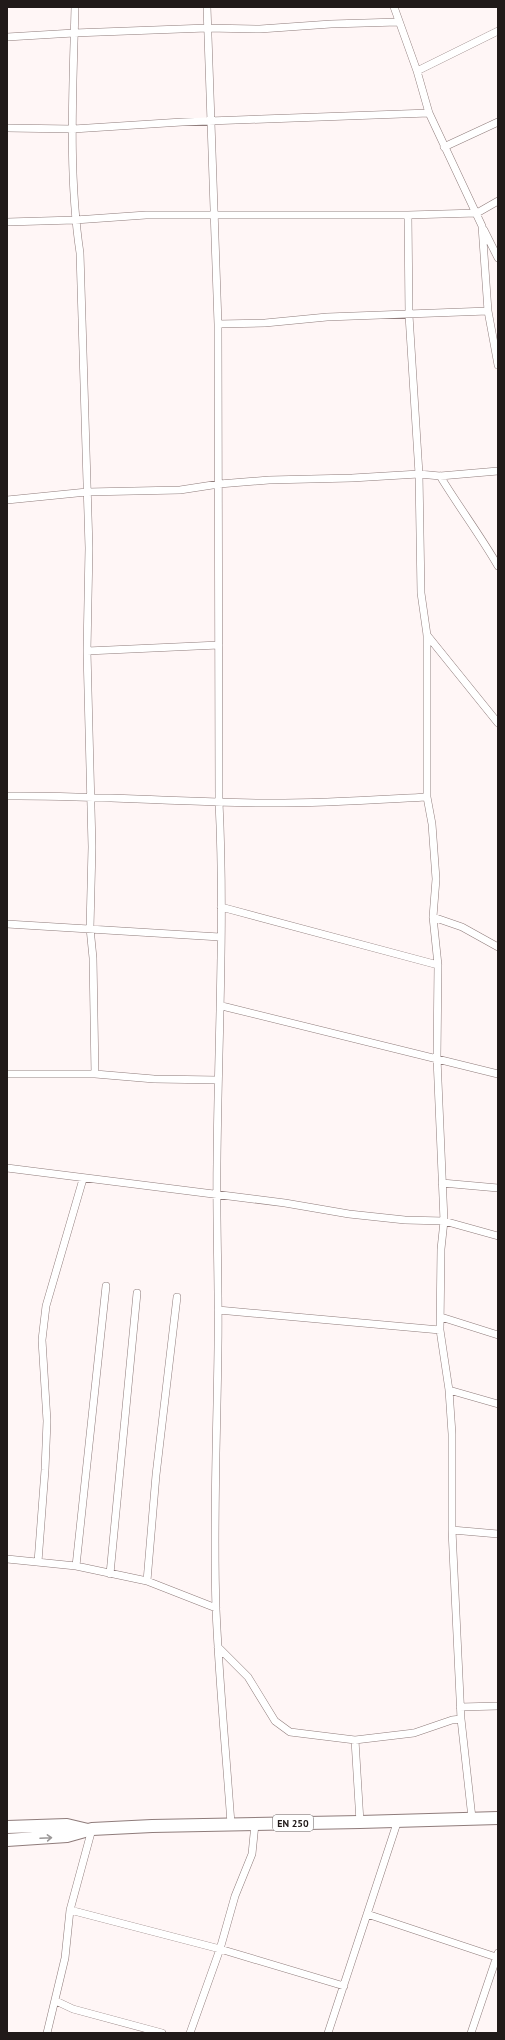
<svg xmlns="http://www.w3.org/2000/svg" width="505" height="2040" viewBox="0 0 505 2040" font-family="'PT Sans',sans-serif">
	<rect width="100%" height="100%" fill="#fff6f6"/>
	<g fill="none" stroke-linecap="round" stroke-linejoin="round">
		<defs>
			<path id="minor" d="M75,7C73,89 68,173 80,253L89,548L87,651L92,847L90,928L93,958L95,1074
				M207,7L218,324L219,802C225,922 218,1042 217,1162C216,1223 219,1285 218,1347C217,1434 213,1521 216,1609C219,1680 226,1752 231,1824
				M394,7L417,71L429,113L482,226L488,311L498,365
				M7,37L74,33L207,28L260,29L331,24L398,22
				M417,71L498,31
				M7,128L73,129L182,122L429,113
				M444,147L498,122
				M408,215L409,315L419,474L421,593L427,635V797L432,824L436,879L433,917L438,965L437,1058L444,1221L441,1249L440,1330L449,1390L452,1434V1530L461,1719L472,1818
				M7,222L75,220L146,215H408L477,213L498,201
				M484,230L498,258
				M218,324L265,323L327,317L488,311
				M440,476C459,507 480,535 498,566
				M7,500L87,492L180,490L219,484L269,480L352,478L419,474L440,476L498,471
				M427,635L498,723
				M87,651L219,645
				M7,796C91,795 175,802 259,803C315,804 371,800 427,797
				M221,907L438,965
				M433,917L462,927L498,947
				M7,924L220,937
				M222,1006L498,1074
				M7,1074H95L154,1079L218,1080
				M7,1168L285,1203L349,1214L405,1220L444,1221L498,1236
				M442,1183L498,1188
				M218,1310L440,1330
				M441,1317L498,1335
				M449,1390L498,1404
				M452,1530L498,1534
				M7,1559L76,1566L147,1581L216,1608
				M38,1562L45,1470L47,1421L42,1340L46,1306L83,1179
				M76,1566L106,1286
				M110,1574L137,1293
				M147,1581L156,1475L177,1297
				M218,1647L248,1677L275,1721L290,1732L355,1740L360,1822
				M460,1707L498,1706
				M355,1740L414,1733L452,1720L461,1719
				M70,1910L220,1949L344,1986
				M367,1914L496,1957
				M56,2001L73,2009L162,2033
				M47,2033L65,1958L70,1910L92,1829
				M190,2033L220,1949L235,1896L252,1854L255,1824
				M328,2033L398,1820
				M471,2033L498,1953"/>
			<path id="primary" d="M7,1827L67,1825L88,1830
				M7,1840L67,1836L92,1829L152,1826L360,1822L498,1818"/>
		</defs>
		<use href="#minor" stroke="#8f7c7b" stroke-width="8"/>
		<use href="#primary" stroke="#8f7c7b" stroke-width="14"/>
		<use href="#minor" stroke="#fff" stroke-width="7"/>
		<use href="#primary" stroke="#fff" stroke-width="12"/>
	</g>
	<defs><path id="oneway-shaft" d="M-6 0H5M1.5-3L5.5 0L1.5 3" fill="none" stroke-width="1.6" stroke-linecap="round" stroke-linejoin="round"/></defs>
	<use stroke="#9b9898" href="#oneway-shaft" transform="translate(46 1838) rotate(-3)"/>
	<g text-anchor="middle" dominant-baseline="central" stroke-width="3.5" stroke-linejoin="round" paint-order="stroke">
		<rect fill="#fff" stroke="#645f5e" stroke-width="1" x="273" y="1815" width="40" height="16" rx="3"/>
		<g font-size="10" font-weight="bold" fill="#211a19">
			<text x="293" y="1823">EN 250</text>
		</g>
	</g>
	<rect width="505" height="2040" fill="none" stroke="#211a19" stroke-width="16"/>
</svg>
